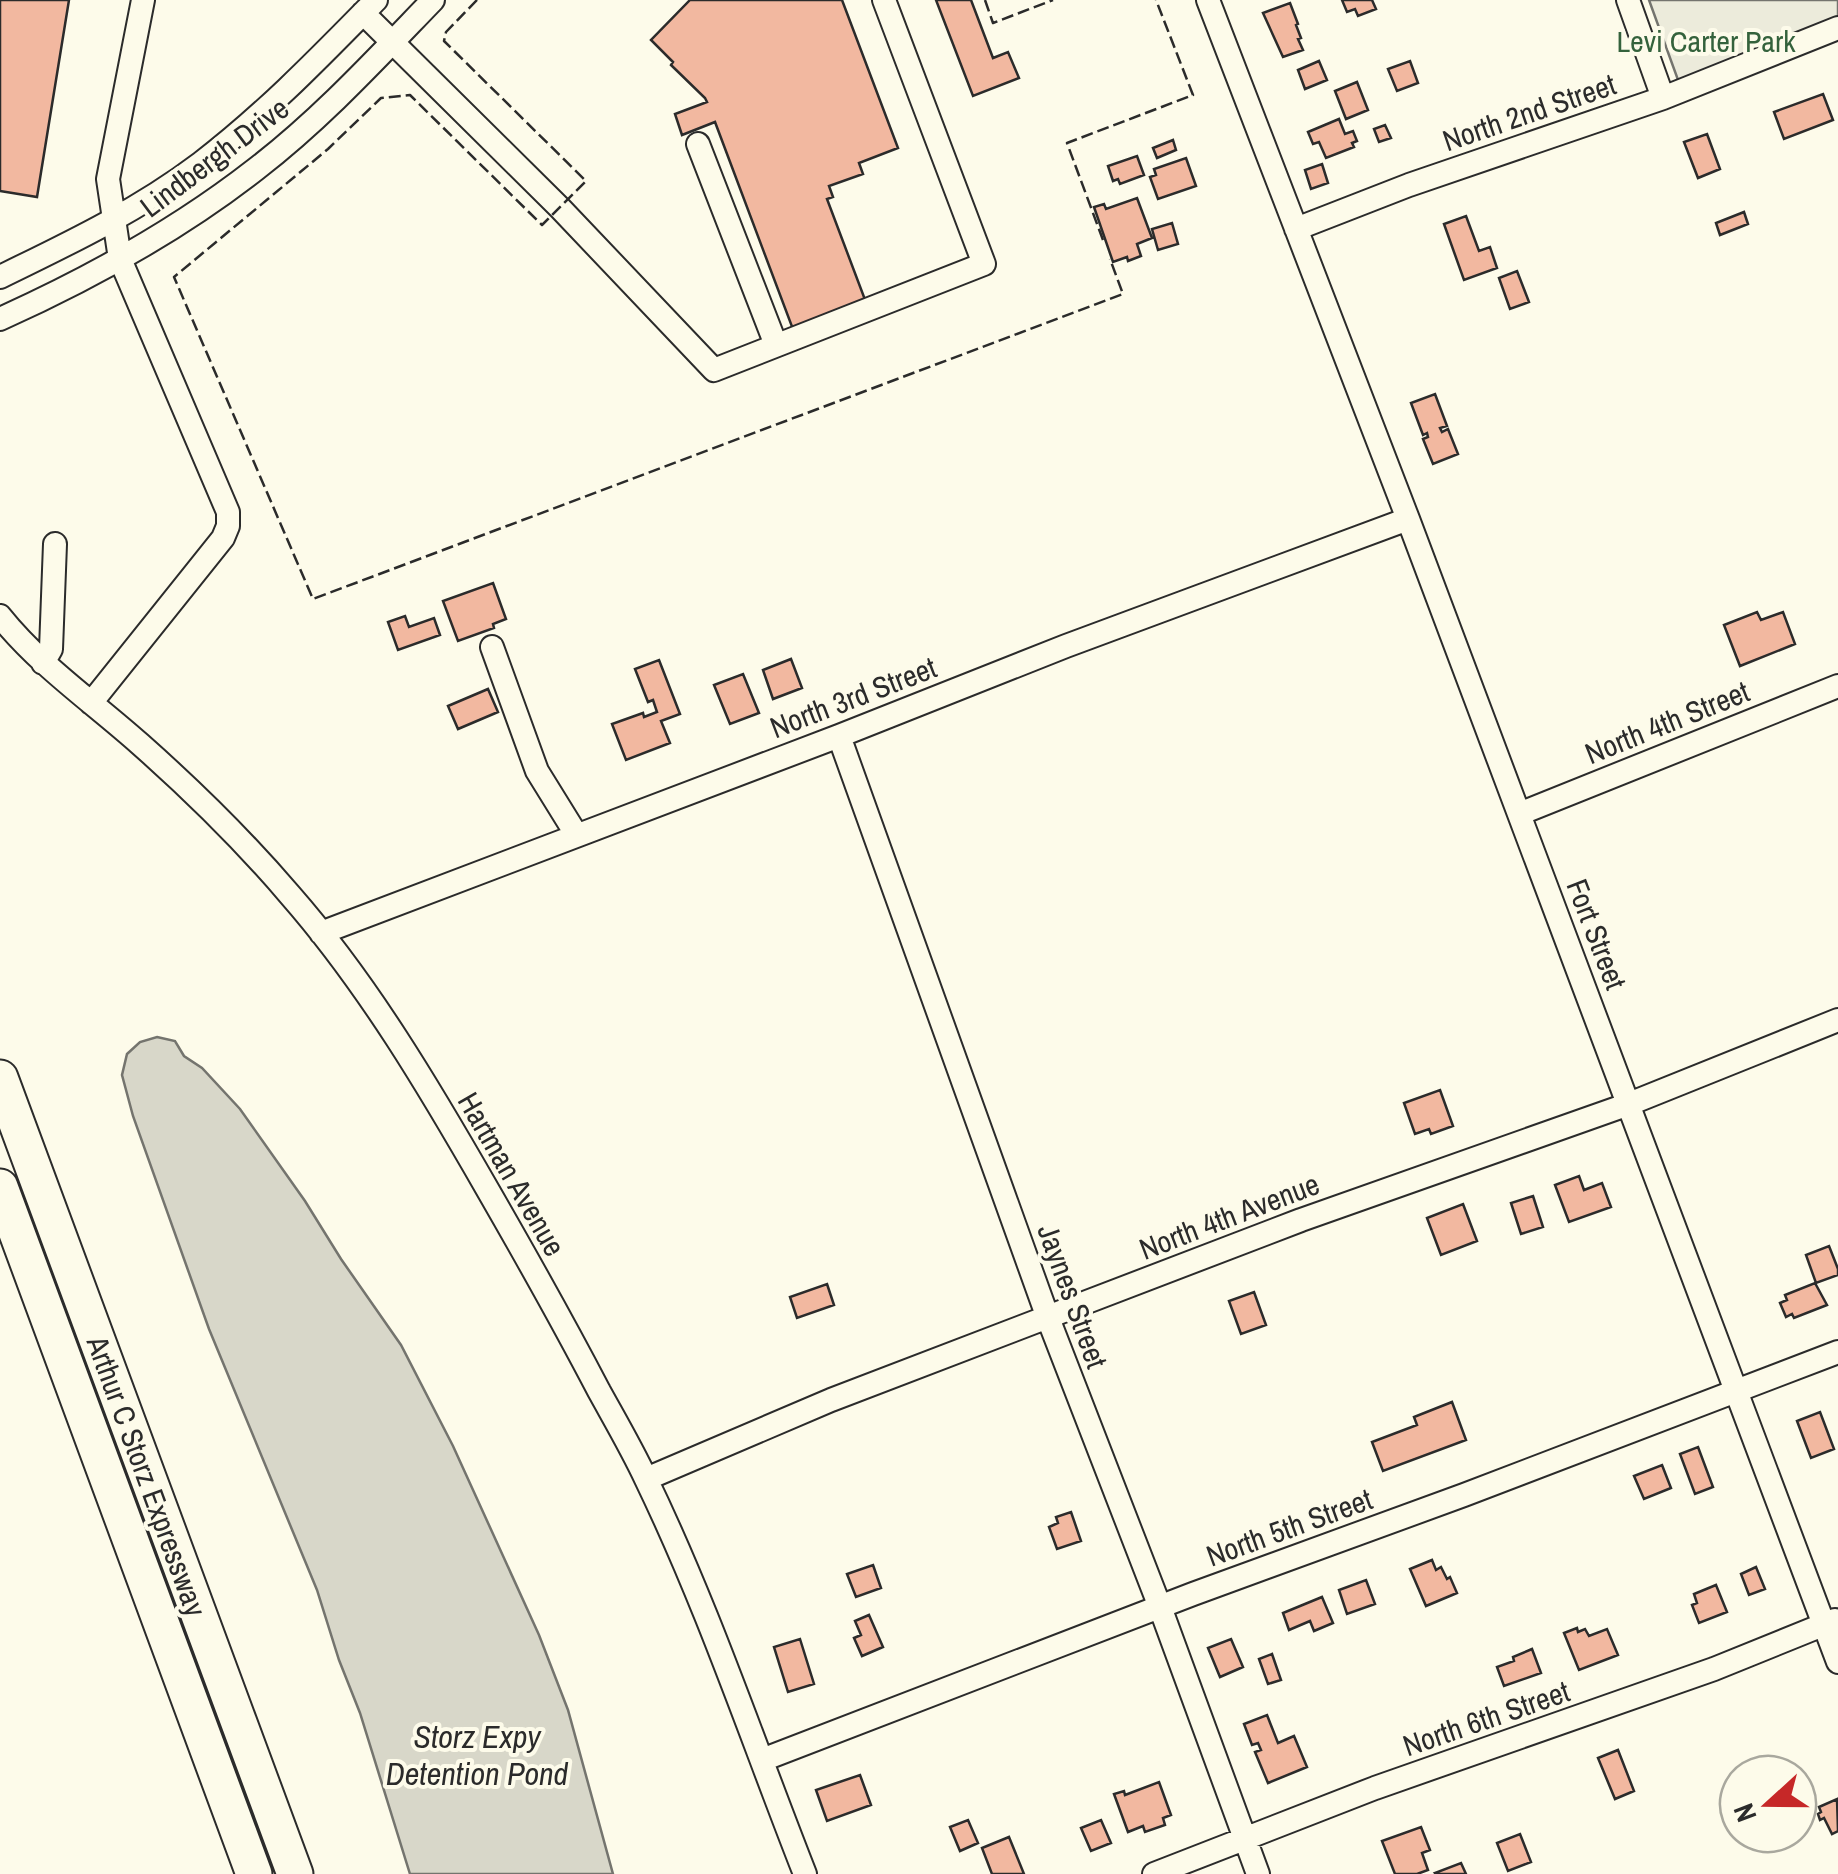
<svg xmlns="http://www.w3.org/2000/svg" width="1838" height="1874" viewBox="0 0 1838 1874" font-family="'Archivo Narrow',sans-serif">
	<rect width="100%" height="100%" fill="#fdfbea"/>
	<path fill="#ecebdb" stroke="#74746e" stroke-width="2.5" d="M1649,0H1838V33L1682,91Z"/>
	<path fill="#d8d7c9" stroke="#74746e" stroke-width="2.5" d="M157,1037L175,1041L184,1056L202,1068L240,1109L305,1201L341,1259L401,1345L453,1446L539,1635L568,1710L613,1874H410L360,1713L339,1660L317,1590L209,1329L133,1116L122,1075L127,1054L140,1042Z"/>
	<path fill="#f2b8a0" stroke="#2b2b2b" stroke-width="2.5" d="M0,0H69L37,197L0,191Z
		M690,0H842L898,148L859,163L863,174L829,186L833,197L827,199L867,305L794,332L715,122L682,135L675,114L707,102L705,98L671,65L673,62L651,40Z
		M936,0H971L993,58L1008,52L1019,78L973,96Z
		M1342,0H1372L1376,9L1358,16L1355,9L1347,12Z
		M1290,3L1298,24L1296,25L1301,38L1298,39L1303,50L1283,57L1263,13Z
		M1319,61L1327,80L1305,89L1298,70Z
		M1410,61L1418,83L1397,91L1388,69Z
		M1357,82L1368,110L1346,119L1335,91Z
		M1823,94L1833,120L1784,139L1774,112Z
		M1339,119L1345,134L1353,131L1357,141L1352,143L1354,147L1326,158L1319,142L1313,144L1308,132Z
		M1385,125L1391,138L1379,142L1374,129Z
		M1707,134L1720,169L1698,178L1684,142Z
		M1173,140L1176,150L1157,158L1153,148Z
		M1137,156L1144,175L1120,184L1118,179L1113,181L1108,166Z
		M1186,158L1196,186L1158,199L1150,177L1156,175L1154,169Z
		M1322,164L1328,183L1311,189L1305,170Z
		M1137,198L1152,238L1137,244L1141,256L1128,261L1127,257L1113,262L1094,207L1104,204L1106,209Z
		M1744,212L1748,224L1720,235L1716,223Z
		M1466,216L1479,251L1490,247L1497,268L1464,280L1444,224Z
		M1172,223L1178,244L1158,250L1152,229Z
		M1517,271L1529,302L1510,309L1499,278Z
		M1435,394L1447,426L1440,428L1442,432L1448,429L1458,454L1433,464L1423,439L1428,437L1427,433L1423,435L1411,403Z
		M493,583L506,619L493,624L494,628L458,641L443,601Z
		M1757,612L1761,620L1783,612L1795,644L1740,666L1724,625Z
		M405,616L409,627L434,618L440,635L398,650L388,622Z
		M791,659L802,688L773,699L763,670Z
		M659,660L680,714L661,721L670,743L626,760L612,724L643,713L644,717L657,712L653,700L648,702L635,669Z
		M743,674L759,713L730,724L714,685Z
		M488,689L498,712L458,729L448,706Z
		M1440,1090L1453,1126L1431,1134L1429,1129L1415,1134L1404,1103Z
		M1579,1176L1584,1190L1602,1183L1611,1207L1569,1222L1555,1185Z
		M1533,1196L1543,1227L1521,1234L1511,1203Z
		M1463,1204L1477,1241L1441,1255L1427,1218Z
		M1829,1246L1838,1269V1275L1816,1283L1806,1255Z
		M1815,1283L1827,1305L1794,1318L1792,1314L1786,1317L1780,1303L1787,1300L1785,1295Z
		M827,1284L834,1305L797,1318L790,1297Z
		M1254,1292L1266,1325L1241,1334L1229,1301Z
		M1452,1402L1466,1440L1383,1471L1372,1442L1417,1425L1414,1417Z
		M1820,1412L1834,1449L1811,1458L1797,1421Z
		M1698,1447L1713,1487L1695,1494L1680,1454Z
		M1662,1465L1671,1488L1644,1499L1634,1476Z
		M1071,1512L1081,1541L1057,1549L1049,1527L1058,1523L1056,1517Z
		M1432,1560L1436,1570L1441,1567L1447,1579L1450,1577L1457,1593L1426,1606L1410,1569Z
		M873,1565L881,1588L856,1597L847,1574Z
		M1756,1567L1765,1589L1749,1595L1741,1574Z
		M1366,1580L1375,1604L1347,1614L1339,1590Z
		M1716,1585L1727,1612L1699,1623L1692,1605L1697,1603L1694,1594Z
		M1322,1597L1333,1623L1314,1631L1310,1621L1289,1630L1283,1613Z
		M869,1615L883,1647L862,1656L854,1638L861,1635L855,1621Z
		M1577,1628L1578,1632L1585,1629L1589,1636L1607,1629L1618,1655L1579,1670L1564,1633Z
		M800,1639L814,1684L788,1692L774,1647Z
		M1231,1639L1243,1667L1220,1677L1208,1648Z
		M1532,1649L1541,1673L1504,1686L1497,1667L1514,1661L1513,1657Z
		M1272,1654L1281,1680L1268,1684L1259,1659Z
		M1267,1715L1278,1743L1294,1736L1307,1767L1268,1783L1255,1752L1261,1750L1258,1743L1252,1745L1244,1724Z
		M1618,1750L1634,1791L1615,1799L1598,1758Z
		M860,1775L871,1805L827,1821L816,1790Z
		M1159,1782L1171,1815L1163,1818L1165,1825L1145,1832L1143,1826L1128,1832L1114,1794L1124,1791L1125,1795Z
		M1837,1799L1838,1831L1832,1834L1824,1818L1820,1820L1818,1814L1821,1812L1819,1807Z
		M968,1820L978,1843L960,1851L950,1827Z
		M1101,1820L1111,1843L1091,1851L1081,1828Z
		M1421,1827L1430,1850L1422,1853L1428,1870L1417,1874H1395L1382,1841Z
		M1520,1834L1531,1862L1508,1871L1497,1843Z
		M1009,1837L1024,1874H992L982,1848Z
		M1461,1863L1466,1874H1436L1435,1873Z"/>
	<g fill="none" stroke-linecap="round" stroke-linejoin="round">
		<defs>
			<path id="minor" d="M1208,0L1408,519L1838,1662
				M1628,0L1663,98
				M363,13L560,208L714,370L984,264L884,0
				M698,144L776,345
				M1296,229L1409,185L1663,98L1838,28
				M0,277C70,243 139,210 201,163C265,114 320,57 376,0
				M0,319C91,278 178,230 256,169C321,119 376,59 433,0
				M0,616C40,666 93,702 140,744C193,791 244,841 290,895C368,984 430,1089 489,1192C527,1258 564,1324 599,1391C615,1420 632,1449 646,1479C708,1607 753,1742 805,1874
				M492,647L537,771L576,834
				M43,663L51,649L55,544
				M91,703L223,538L228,526V512L120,259L108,179L143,0
				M839,736L1048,1318L1160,1607L1258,1874
				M1519,814L1838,686
				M321,933L839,736L1066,646L1408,519
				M646,1479L831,1400L1301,1220L1629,1104L1838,1020
				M762,1760L1193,1594L1464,1495L1838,1352
				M1154,1874L1375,1788L1714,1669L1835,1620"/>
			<path id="highway" d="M0,1078L295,1874
				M0,1187L254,1874"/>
		</defs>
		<use href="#minor" stroke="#2b2b2b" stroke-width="26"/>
		<use href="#highway" stroke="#2b2b2b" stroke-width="39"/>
		<use href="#minor" stroke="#fdfbea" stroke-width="22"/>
		<use href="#highway" stroke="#fdfbea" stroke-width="35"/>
		<path stroke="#2b2b2b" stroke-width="2.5" stroke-dasharray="12 5" stroke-linecap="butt" d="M477,0L446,32L444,41L586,181L542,225L410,95L381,98L328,149L174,277L313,599L1123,294L1110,259
			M985,0L993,23L1053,0
			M1103,240L1067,143L1193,95L1156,0"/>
	</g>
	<g text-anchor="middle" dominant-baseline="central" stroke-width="8" stroke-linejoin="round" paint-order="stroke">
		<g font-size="30" fill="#34623c" stroke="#fdfbea">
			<text x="1706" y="41">Levi Carter Park</text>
		</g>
		<g font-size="30" fill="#2b2b2b" stroke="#fdfbea">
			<text transform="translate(1529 112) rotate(-19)">North 2nd Street</text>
			<text transform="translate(214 157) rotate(-37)">Lindbergh Drive</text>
			<text transform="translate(853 697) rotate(-21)">North 3rd Street</text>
			<text transform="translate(1667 722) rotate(-22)">North 4th Street</text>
			<text transform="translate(1597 934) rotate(69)">Fort Street</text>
			<text transform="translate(512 1174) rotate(60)">Hartman Avenue</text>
			<text transform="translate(1229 1216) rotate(-21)">North 4th Avenue</text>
			<text transform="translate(1073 1296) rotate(70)">Jaynes Street</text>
			<text transform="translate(147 1476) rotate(70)">Arthur C Storz Expressway</text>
			<text transform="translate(1289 1527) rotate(-20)">North 5th Street</text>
			<text transform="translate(1486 1718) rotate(-19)">North 6th Street</text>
		</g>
		<g font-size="32" font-style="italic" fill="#2b2b2b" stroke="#fdfbea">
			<text x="477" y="1736">Storz Expy<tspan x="477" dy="37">Detention Pond</tspan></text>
		</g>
	</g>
	<g transform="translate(1768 1804) rotate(249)"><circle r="48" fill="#fdfbea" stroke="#a9a89e" stroke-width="2.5"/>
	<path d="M0-8L18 38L0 25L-18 38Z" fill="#c62828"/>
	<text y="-15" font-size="28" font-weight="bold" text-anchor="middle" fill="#2b2b2b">N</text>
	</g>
</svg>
